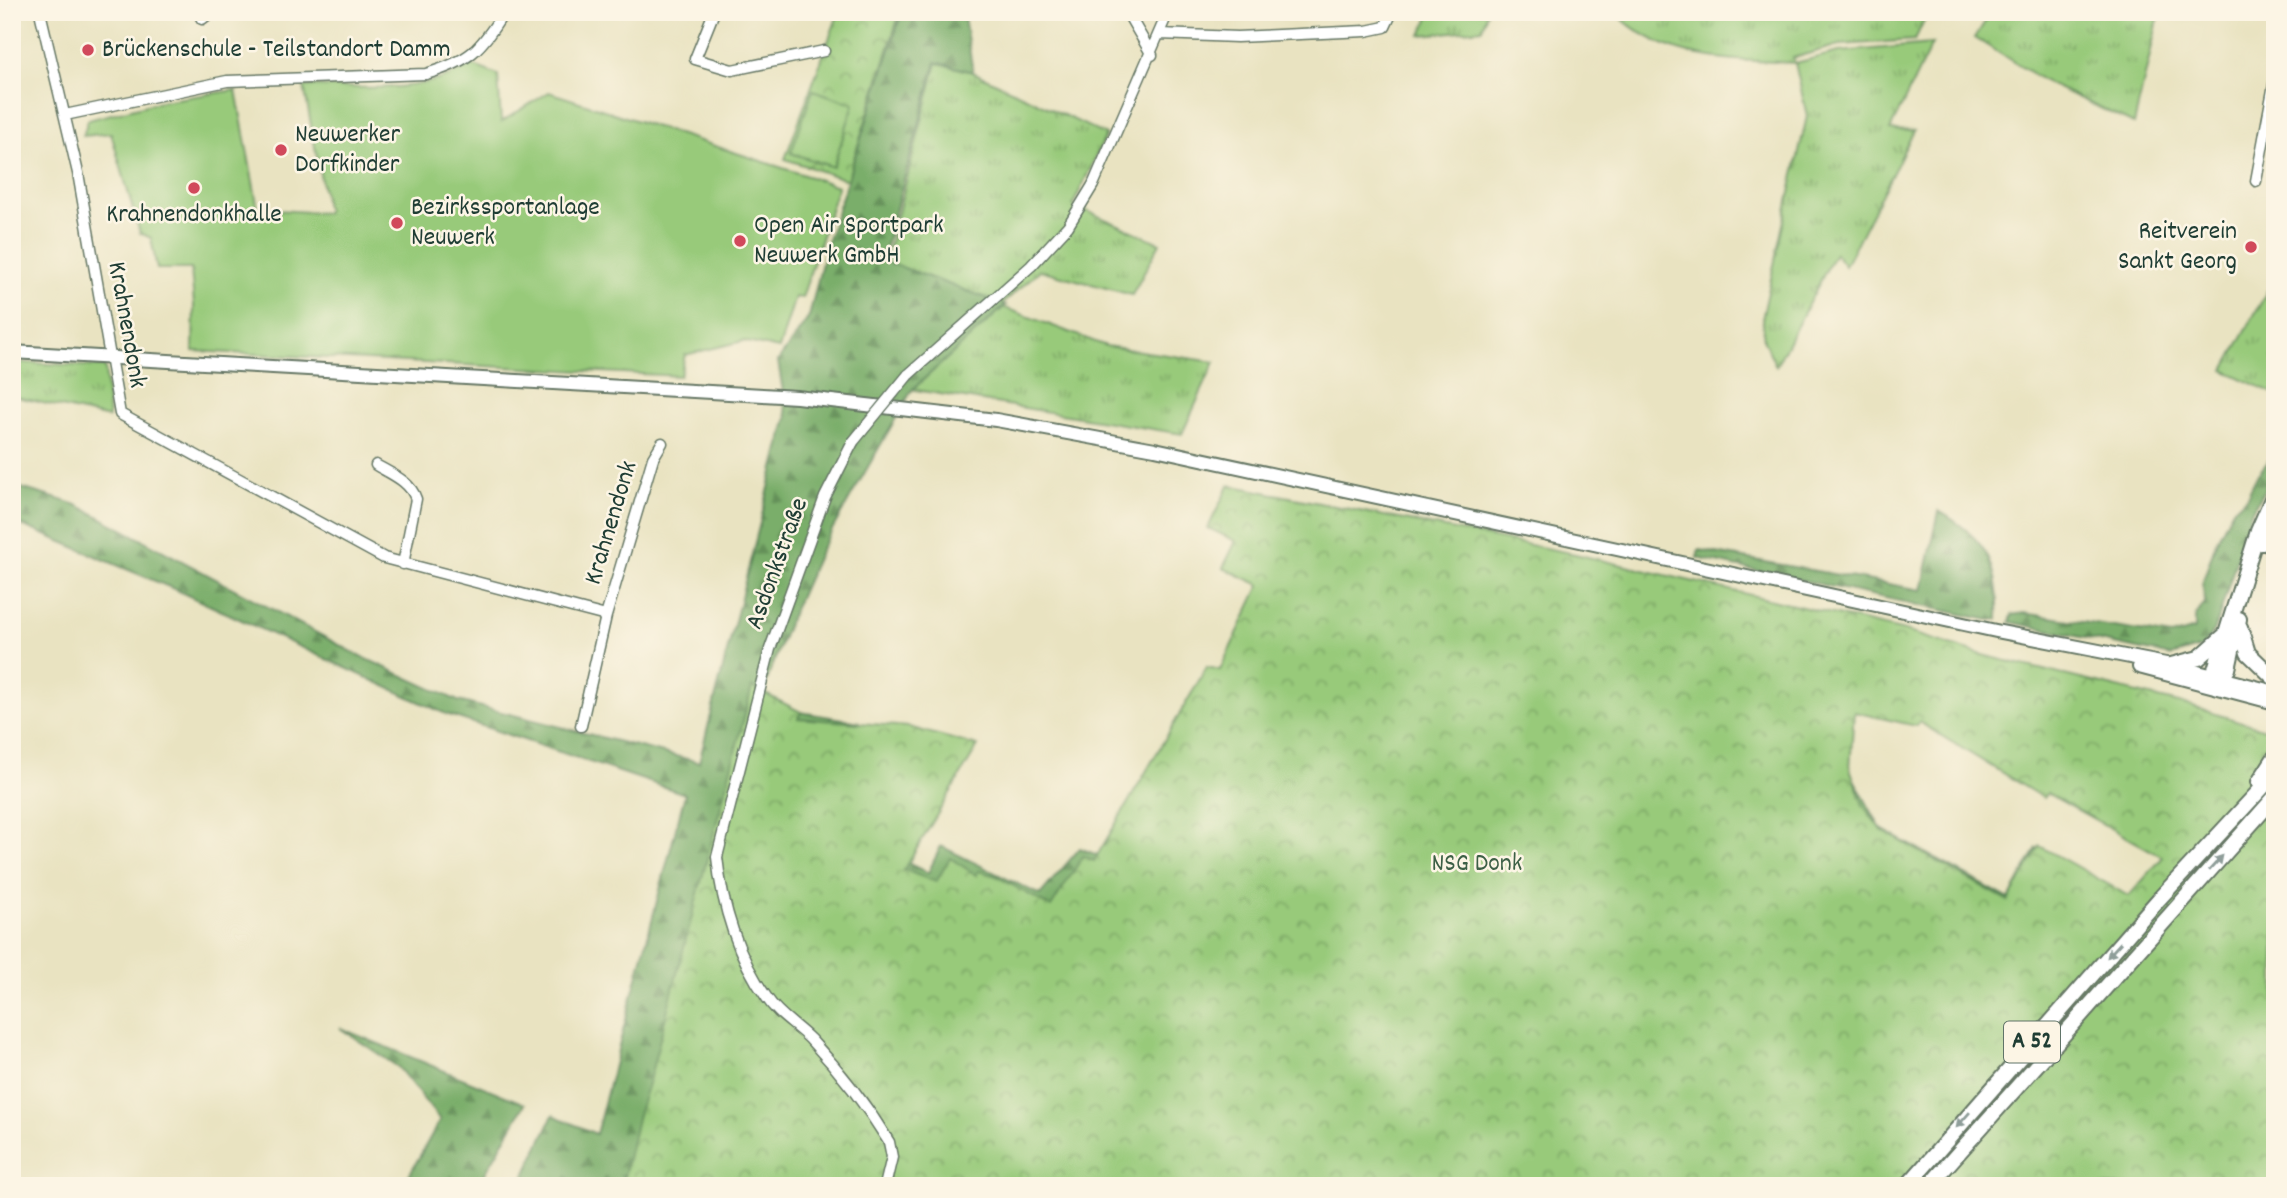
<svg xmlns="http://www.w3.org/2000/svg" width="2287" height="1198" viewBox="0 0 2287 1198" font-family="Dekko,sans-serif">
	<defs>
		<pattern id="grass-tufts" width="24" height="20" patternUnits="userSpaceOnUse" patternTransform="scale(1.75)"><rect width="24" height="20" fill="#98ca7a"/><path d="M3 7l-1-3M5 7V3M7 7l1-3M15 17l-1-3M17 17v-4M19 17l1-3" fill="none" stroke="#7ba565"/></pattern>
		<pattern id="forest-firs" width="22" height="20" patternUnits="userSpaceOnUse" patternTransform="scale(1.75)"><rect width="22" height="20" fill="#7aae6a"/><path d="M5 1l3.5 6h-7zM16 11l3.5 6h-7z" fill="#638f58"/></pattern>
		<pattern id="park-crowns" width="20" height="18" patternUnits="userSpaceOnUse" patternTransform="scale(1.75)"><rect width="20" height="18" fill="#98ca7a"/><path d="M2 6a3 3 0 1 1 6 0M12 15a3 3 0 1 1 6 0" fill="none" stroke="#7ba565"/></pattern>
	</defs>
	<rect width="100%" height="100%" fill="#fcf5e5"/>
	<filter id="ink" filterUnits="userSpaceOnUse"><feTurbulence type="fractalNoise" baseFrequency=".0143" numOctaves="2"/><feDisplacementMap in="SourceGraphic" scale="14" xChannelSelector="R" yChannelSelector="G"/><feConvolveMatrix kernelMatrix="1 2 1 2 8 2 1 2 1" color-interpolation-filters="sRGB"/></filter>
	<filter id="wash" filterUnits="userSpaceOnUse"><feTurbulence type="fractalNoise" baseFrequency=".00686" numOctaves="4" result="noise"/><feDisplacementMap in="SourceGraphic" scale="28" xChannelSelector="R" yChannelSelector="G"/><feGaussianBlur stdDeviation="1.57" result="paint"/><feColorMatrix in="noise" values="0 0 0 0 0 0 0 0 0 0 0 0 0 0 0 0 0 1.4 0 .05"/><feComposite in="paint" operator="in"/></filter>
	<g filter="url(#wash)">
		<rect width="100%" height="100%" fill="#e9e3c1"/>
		<path fill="url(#grass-tufts)" stroke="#5c8457" stroke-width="2" d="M1431,12H1487L1482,29L1421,35Z
			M1614,12H1922L1926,16L1915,40L1839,45L1793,58L1795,63L1839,52L1932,44L1890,130L1914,131L1845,266L1835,253L1776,366L1764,341L1762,319L1807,116L1795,63C1727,59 1667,63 1614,12Z
			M1991,12H2171L2160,16L2157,24L2134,124L2049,84L1975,38Z
			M937,63L973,72L1106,135L1073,205L1160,243L1132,295L1040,270L1000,306L1106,346L1215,362L1182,434L910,389L884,266Z
			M2275,277V394L2224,370Z
			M12,362L105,367L109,418L12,396Z"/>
		<path fill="url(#forest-firs)" stroke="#4c764f" stroke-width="2" d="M902,12H963L973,72L936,62L882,260L1006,305L912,390L821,549L789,621L758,705L860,722L895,857L928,873L941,846L1040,895L1080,848L1117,863L1849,770L1881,829L2009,899L2037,848L2128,896L1868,1186H1010L622,1175L625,1177L622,1186H520L553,1115L596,1134L685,794L446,714L174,589L12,521V485L77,505L358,655L458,701L699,762L787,417L778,361L809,317L826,246Z
			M2275,453V472L2251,512L2215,630L2203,647L2171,656L2010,622L2012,615L2024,613L2172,636L2195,629V618L2204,603L2203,581L2216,542L2233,509L2247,496L2258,474Z
			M1939,511C1986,538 2000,565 1998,619L1989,620L1697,558L1699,550L1922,590Z
			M340,1028L525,1104L478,1186H403L440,1120L398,1067Z"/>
		<path fill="url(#park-crowns)" stroke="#5c8457" stroke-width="2" fill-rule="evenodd" d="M839,12H900L847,180L785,159Z
			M1229,485L1575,554L1905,631L1986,656L2183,704L2275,732V1186H622L637,1118L650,1077L752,687L801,712L798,718L909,727L978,746L904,870L936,882L950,858L976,875L979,871L996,876L1051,907L1083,856L1094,861L1207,667L1220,670L1260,585L1223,568L1236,541L1208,528ZM1854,712L1916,726L1919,722L2043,798L2047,793L2163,857L2129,896L2040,846L2008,901L1881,830L1863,805L1850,768Z"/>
		<path fill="#98ca7a" stroke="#5c8457" stroke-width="2" d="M472,65L498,75L501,122L549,92L838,186L802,298L795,297L779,349L743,341L685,355L680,376L193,351L194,305L191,269H157L151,238L140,233L111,133L83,136L88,120L162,101L236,90L258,209L327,213L304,86C364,87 419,96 472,65Z
			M813,90L854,104L833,167L791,153Z"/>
	</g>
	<g filter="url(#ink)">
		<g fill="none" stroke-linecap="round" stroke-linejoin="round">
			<defs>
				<path id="minor" d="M40,12L78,173L120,414L384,558L606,616
					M198,12L202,19L211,12
					M714,12L695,59L732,70L824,51
					M1127,12L1152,55
					M1160,34L1237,37L1366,31L1385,27L1392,12
					M65,115L227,81L426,74C470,61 480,50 504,12
					M2256,181L2275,79
					M908,375L1031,266L1068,226L1093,185L1168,12
					M853,442L825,497L770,649L717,857C722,906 738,958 767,998C778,1015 796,1025 810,1039C839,1070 867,1106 889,1142L892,1157L885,1186
					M376,465C391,474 410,481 416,499L403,564
					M581,726L606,616L653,458L662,443"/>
				<path id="major" d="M12,352L797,397L996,420L1155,449L1996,631L2171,665L2275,692
					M2139,667L2275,703"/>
				<path id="highway" d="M2262,543L2275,519
					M2240,627L2248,653L2275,679
					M2171,665L2199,658L2225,635
					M2216,686L2213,675L2216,666L2258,531L2275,492
					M2216,686L2228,669L2239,619
					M2259,782L2275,757
					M1907,1186L2159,899L2275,774
					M1929,1186L2275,797"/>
			</defs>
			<use href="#minor" stroke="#667765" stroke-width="13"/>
			<use href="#major" stroke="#667765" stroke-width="16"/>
			<use href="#highway" stroke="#667765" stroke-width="18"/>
			<use href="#minor" stroke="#fff" stroke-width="10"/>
			<use href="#major" stroke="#fff" stroke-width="12"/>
			<use href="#highway" stroke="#fff" stroke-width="14"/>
			<defs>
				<path id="minor-bridge" d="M853,442L908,375"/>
			</defs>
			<use href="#minor-bridge" stroke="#667765" stroke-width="13" stroke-linecap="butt"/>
			<use href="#minor-bridge" stroke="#fff" stroke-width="10"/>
		</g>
		<defs><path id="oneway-solid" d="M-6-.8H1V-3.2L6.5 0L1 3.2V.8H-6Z" transform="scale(1.75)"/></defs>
		<g fill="#8f9e9a">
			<use href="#oneway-solid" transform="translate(2216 863) rotate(-48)"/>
			<use href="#oneway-solid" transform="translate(2114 950) rotate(132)"/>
			<use href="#oneway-solid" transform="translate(1963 1120) rotate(131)"/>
		</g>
	</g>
	<g fill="#d1495b" stroke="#fcf5e5" stroke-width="2.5">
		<circle cx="88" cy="50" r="7"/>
		<circle cx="281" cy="150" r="7"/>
		<circle cx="194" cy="188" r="7"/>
		<circle cx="397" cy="223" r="7"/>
		<circle cx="740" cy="241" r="7"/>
		<circle cx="2251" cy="247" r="7"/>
	</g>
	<g text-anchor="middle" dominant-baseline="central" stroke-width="5" stroke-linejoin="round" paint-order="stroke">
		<rect fill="#fcf5e5" stroke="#617469" stroke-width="2" x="2004" y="1021.5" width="56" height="41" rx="5"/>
		<g font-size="24" font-weight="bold" fill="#1f3d34">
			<text x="2032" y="1042">A 52</text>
		</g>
		<g font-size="26" fill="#1f3d34" stroke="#fcf5e5" text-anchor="start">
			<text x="102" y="50">Brückenschule - Teilstandort Damm</text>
			<text x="295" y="135">Neuwerker<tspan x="295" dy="30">Dorfkinder</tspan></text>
			<text x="411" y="208">Bezirkssportanlage<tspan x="411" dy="30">Neuwerk</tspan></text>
			<text x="194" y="215" text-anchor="middle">Krahnendonkhalle</text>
			<text x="754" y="226">Open Air Sportpark<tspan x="754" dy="30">Neuwerk GmbH</tspan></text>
			<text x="2237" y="232" text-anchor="end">Reitverein<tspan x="2237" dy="30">Sankt Georg</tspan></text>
		</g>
		<g font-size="26" fill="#1f3d34" stroke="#fcf5e5">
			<text transform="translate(126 325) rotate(80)">Krahnendonk</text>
			<text transform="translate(612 523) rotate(-73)">Krahnendonk</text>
			<text transform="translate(778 564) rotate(-70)">Asdonkstraße</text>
		</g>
		<g font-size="26" fill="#3d6046" stroke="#fcf5e5">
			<text x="1477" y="864">NSG Donk</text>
		</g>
	</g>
	<rect width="2287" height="1198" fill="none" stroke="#fcf5e5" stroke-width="42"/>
</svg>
